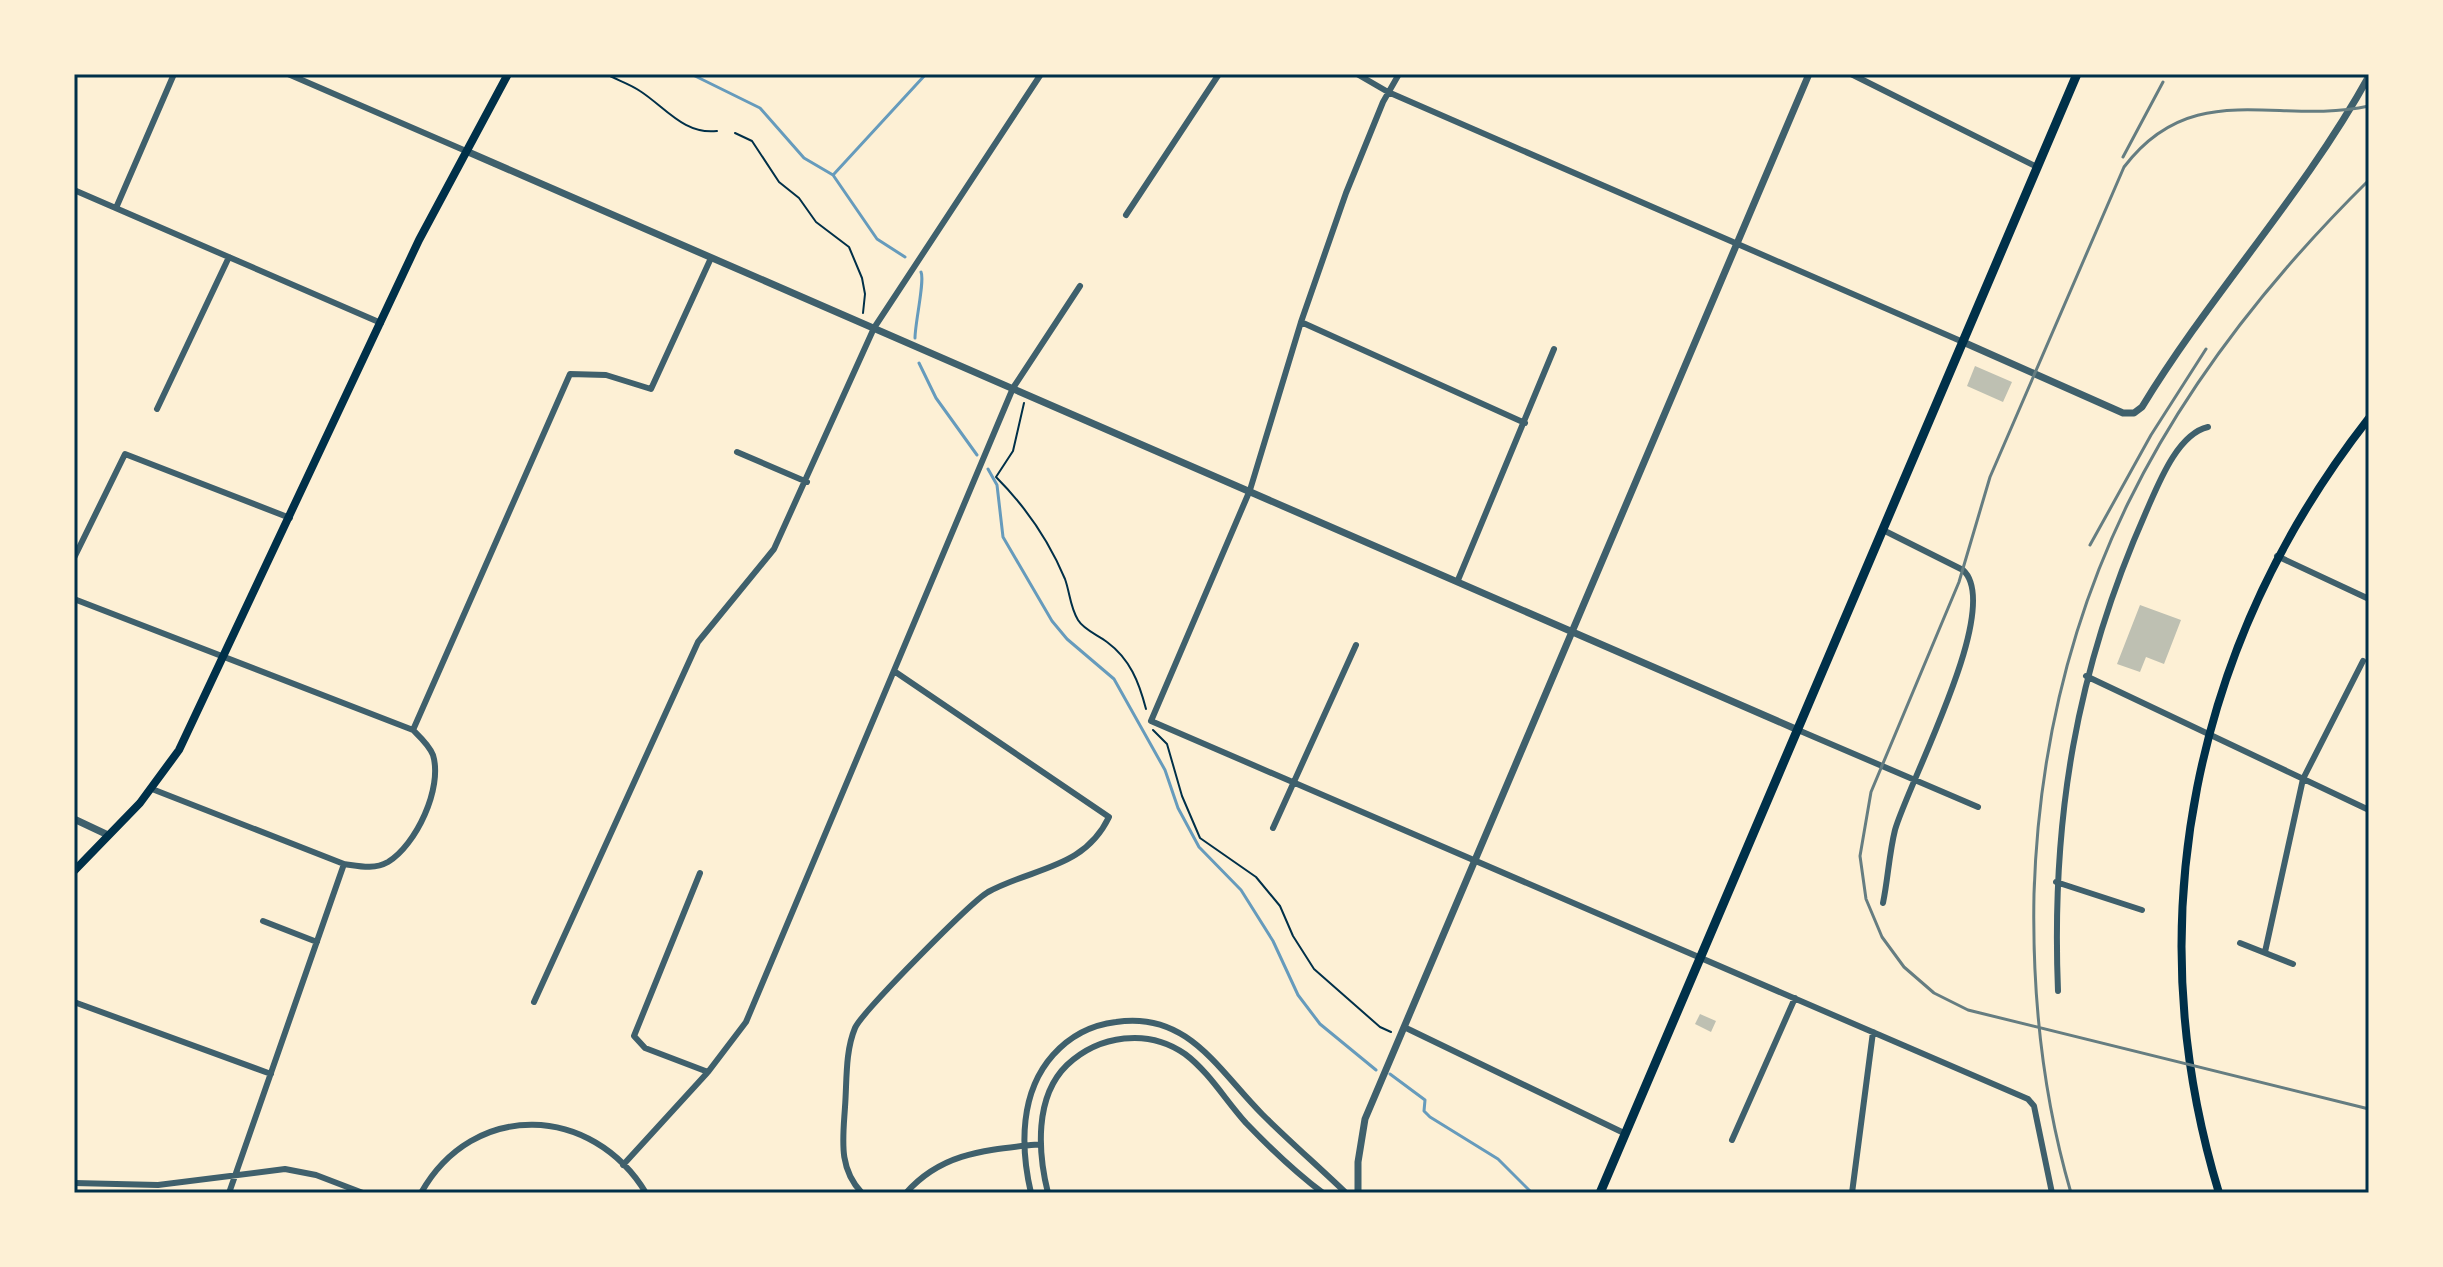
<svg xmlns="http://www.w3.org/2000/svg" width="2443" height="1267" viewBox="0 0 2443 1267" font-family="Barlow,sans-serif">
	<rect width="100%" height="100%" fill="#fdf0d5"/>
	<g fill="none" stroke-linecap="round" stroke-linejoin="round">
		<path stroke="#669bbc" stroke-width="3" d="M691,74L760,108L804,158L833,175L877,239L905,257
			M834,174L926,74
			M915,338C915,323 925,280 921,272
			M919,363L936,398L977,455
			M988,469L997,485L1003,537L1052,621L1067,639L1114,679L1165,770L1178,808L1199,847L1241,890L1273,941L1298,995L1320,1024L1376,1070
			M1390,1074L1425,1100L1424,1111L1430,1117L1498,1159L1532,1193"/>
	</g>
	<path fill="#bec0b2" d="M1975,366L2012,382L2003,402L1967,386Z
		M2140,605L2181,620L2164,664L2146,657L2140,672L2117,664Z
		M1700,1014L1716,1021L1711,1032L1695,1024Z"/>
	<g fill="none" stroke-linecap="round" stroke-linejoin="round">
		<path stroke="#003049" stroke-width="2" d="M606,74C617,80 630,84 640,91C665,107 684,135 717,131
			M735,133L752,141L779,182L799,198L816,222L849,247L862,278L865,294L863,313
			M1024,403L1013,451L996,477C1025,506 1049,541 1065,579C1070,593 1070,607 1078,620C1084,630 1098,635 1107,642C1130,659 1139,682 1146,709
			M1153,730L1167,744L1182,796L1200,838L1256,877L1280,906L1293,936L1314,969L1380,1027L1391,1032"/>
		<path stroke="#3f606c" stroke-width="6" d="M288,74L466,151
			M1357,74L1388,92L1963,342
			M1399,74L1383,102L1346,193L1301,322L1250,490L1151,721L2028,1099L2034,1106L2052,1193
			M1851,74L2037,167
			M74,190L381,323
			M116,208L174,74
			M1126,215L1219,74
			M1301,322L1525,423
			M157,409L229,257
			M737,452L807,482
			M2277,556L2369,599
			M74,558L125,454L290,518
			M1458,580L1554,349
			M74,599L413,730C420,737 429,745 433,755C443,788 416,845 388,862C374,870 359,866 344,864L152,789
			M2086,676L2369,810
			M413,730L570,374L606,375L651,389L711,258
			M1798,730L1978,807
			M1273,828L1356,645
			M700,873L634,1036L645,1048L708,1072
			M2056,882L2142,910
			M1883,903C1888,879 1889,854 1895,830C1908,783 2004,607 1963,570L1883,530
			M263,921L317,942
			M2240,943L2293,964
			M2265,952L2303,779L2363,661
			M2058,991C2051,819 2076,670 2146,512C2158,485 2177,434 2208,427
			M74,1002L271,1074
			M534,1002L698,642L774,549L874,328L1041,74
			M1404,1027L1626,1134
			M1732,1140L1795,998
			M623,1165L708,1072L746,1022L1013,388L1080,286
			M74,1183L158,1185L285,1169L316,1175L363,1193
			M229,1193L344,864
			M421,1193C473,1100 592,1104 646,1193
			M862,1193C838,1168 843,1139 845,1107C847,1081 845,1052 855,1028C862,1012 971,902 988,892C1034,867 1084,869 1109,817L894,671
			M906,1193C943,1151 989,1150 1041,1144
			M1031,1193C1020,1146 1020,1092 1053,1055C1070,1036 1091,1025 1116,1022C1188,1011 1218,1070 1262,1114C1289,1141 1318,1166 1346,1193
			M1048,1193C1038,1153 1034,1097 1067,1065C1099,1035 1148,1028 1185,1054C1209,1072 1226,1101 1246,1123C1270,1148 1295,1172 1323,1193
			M1852,1193L1873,1032"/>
		<path stroke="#3f606c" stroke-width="7" d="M466,151L1798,730
			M1963,342L2123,413H2134L2142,407C2212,292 2304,194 2369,76
			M74,819L108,835
			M1358,1193V1162L1365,1119L1809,74"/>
		<path stroke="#003049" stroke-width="8" d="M74,871L140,803L179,750L419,240L508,74
			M2219,1193C2136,920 2194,642 2369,418"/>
		<path stroke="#003049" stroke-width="9" d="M1600,1193L2077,74"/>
		<path stroke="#657d81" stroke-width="3" d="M2369,106C2277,126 2193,76 2124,167L1990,477L1959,582L1871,792L1860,856L1866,899L1882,937L1904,967L1934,993L1968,1010L2369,1109
			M2123,157L2163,82
			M2090,545L2151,435L2206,349
			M2071,1193C2043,1097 2032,994 2034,894C2043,602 2164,382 2369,180"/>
	</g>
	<rect width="2443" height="1267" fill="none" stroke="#fdf0d5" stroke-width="152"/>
	<rect x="76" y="76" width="2291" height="1115" fill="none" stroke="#003049" stroke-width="3"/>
</svg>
